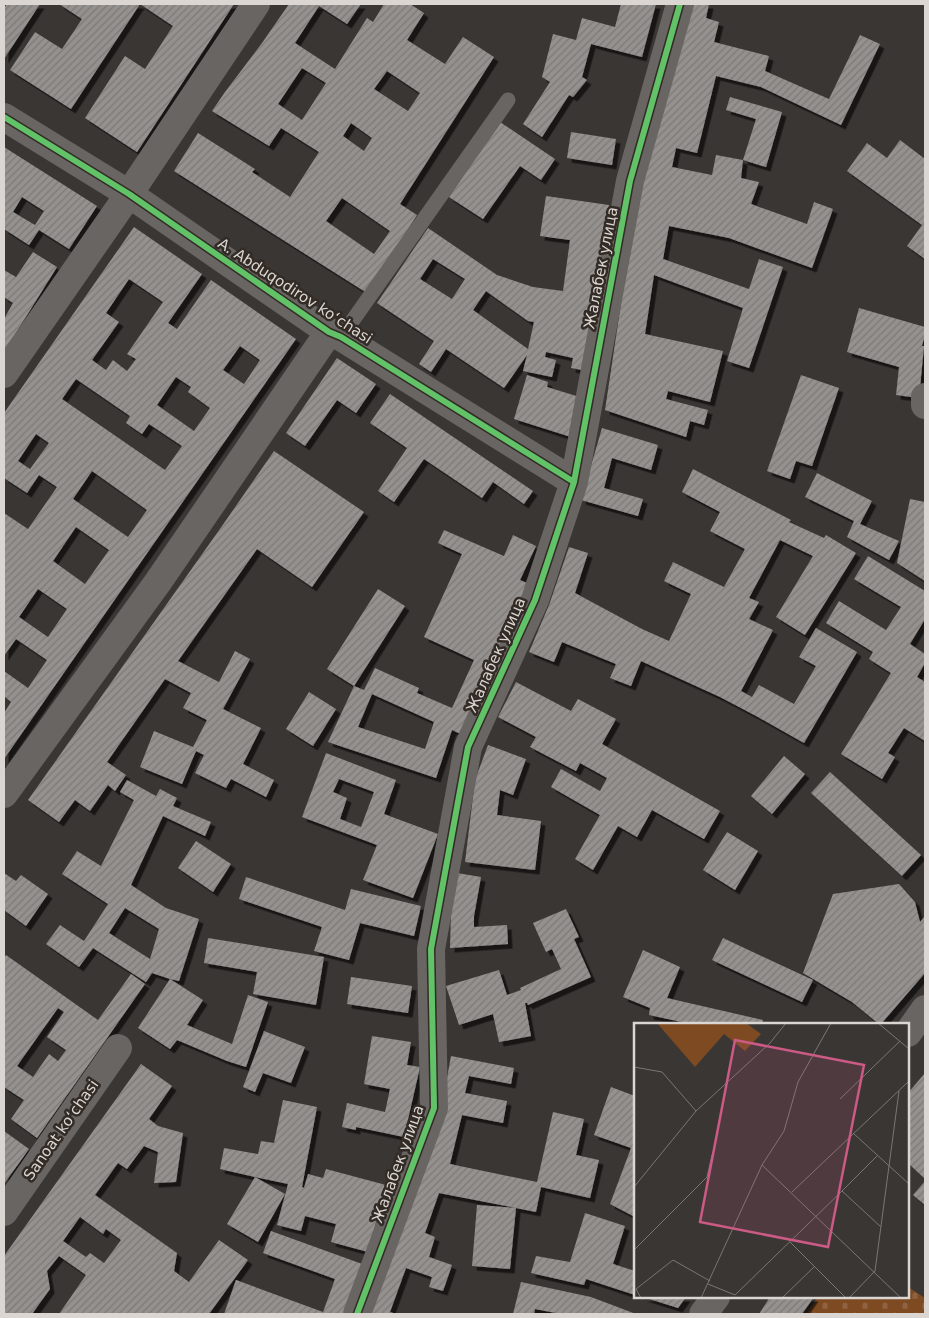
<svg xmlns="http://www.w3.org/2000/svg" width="929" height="1318" viewBox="0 0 929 1318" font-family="'DejaVu Sans',sans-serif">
	<defs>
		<pattern id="cemetery-stones" width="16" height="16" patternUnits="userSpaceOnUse" patternTransform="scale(1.25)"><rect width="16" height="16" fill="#7d4a22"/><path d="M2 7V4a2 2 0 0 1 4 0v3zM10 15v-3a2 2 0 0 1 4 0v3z" fill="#8f6341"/></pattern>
		<pattern id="building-hatch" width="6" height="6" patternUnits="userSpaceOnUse" patternTransform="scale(1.25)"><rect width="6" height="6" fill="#95918f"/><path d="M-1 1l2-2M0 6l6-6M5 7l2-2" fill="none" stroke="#7c7977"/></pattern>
		<filter id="shadow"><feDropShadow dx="4.5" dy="4.5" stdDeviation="0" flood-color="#0009"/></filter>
	</defs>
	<rect width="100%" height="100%" fill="#3a3634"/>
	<path fill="url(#cemetery-stones)" d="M908,1287L925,1298V1314H806L818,1297H908Z"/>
	<path fill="url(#building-hatch)" fill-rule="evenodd" filter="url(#shadow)" d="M7,4H40L4,59V8Z
		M59,4H234L137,152L85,118L125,56L145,69L173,26L140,4L71,109L10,70L35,32L62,49L82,19Z
		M289,4H361L347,24L319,6L295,43L335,69L367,18L373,22L384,4H410L424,13L407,40L445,64L463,37L494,57L400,204L417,215L367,293L174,171L198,133L255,169L252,172L290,197L319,152L281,128L269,146L212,111L225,92L262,43ZM302,68L326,83L302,120L278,104ZM387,71L420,93L408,111L374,89ZM351,123L372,138L364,151L343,136ZM342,198L390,231L374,254L326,221Z
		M621,4H656L642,57L591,44L582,77L587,80L573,97L569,95L542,137L523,124L550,82L542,77L553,34L576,40L582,18L615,27Z
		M685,4H709L706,18L719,22L714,42L769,56L765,71L829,99L860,35L880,44L841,125L761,87L716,76L697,153L676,148L672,167L712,175L716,155L743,160L741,178L759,182L751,204L807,224L814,202L833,209L812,268L729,238L669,226L663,259L749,289L759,259L783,267L749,368L727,361L743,308L654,275L645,334L723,351L710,402L668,391L666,399L708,410L704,425L690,421L686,437L605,410L626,270L651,142Z
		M730,97L782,112L766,167L743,160L756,119L726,110Z
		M500,122L555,159L541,180L520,166L483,219L449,197Z
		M571,132L616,139L612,165L567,158Z
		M900,140L925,159V259L907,246L922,225L847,171L867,143L887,158Z
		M4,147L97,206L69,249L39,230L29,245L4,229ZM22,197L44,211L35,225L13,212Z
		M546,196L609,205L590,334L582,370L571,368L573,358L546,352L545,357L556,360L552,377L523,371L527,355L504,388L446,349L431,372L419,364L434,341L377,303L428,228L497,275L533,287L563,291L570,240L540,236ZM433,259L465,279L452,299L420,279ZM486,291L528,321L534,322L528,349L473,310Z
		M134,227L202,274L168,323L177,329L211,280L296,339L4,759V713L11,702L4,696V671L28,688L47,660L16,639L4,656V513L28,529L57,487L39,475L27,493L4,478V413ZM129,279L163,302L127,354L136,359L127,371L113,360L106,370L92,360L119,322L106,313ZM240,346L260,360L244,384L223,370ZM176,377L191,387L188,392L210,408L194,431L157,405ZM76,379L130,416L126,423L142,434L149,424L182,446L165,470L62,399ZM36,434L49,443L30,469L18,461ZM92,471L147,510L128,537L73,499ZM76,527L109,550L85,584L53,561ZM38,589L67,609L48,637L19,617Z
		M33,252L57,267L4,352V319L13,303L4,297V270L16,277Z
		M859,308L925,327V334L922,346H924L919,398L896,395L899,367L847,352Z
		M337,358L376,384L356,413L337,400L305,446L286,433Z
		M527,375L548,382L547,387L583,398L571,437L514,419Z
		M801,375L839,388L812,466L796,461L790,479L767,471Z
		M390,394L533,491L524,504L493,482L482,498L424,459L394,502L378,491L407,448L370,423Z
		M602,428L658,445L651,470L612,458L604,488L643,499L638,516L581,500Z
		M274,451L364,512L312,587L257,549L178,661L219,682L235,651L250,659L223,709L261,728L243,764L274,780L266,797L231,779L226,788L195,773L204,755L196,751L182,784L140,767L154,731L193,747L207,720L183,708L191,693L165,679L107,762L126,775L115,791L108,785L90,811L75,800L59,822L28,800L222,526Z
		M693,469L791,520L789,522L824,538L826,535L856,553L805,635L776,617L813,556L780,540L749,598L759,602L749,619L773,630L741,691L752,697L759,685L794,704L816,666L799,657L816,628L857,652L804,743L758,717L720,697L641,661L631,686L610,678L616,664L562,642L554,662L529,652L549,605L569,547L588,553L575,593L642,629L669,641L691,594L664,581L673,562L724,587L745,549L710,531L720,512L682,492Z
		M817,473L872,501L860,524L899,541L889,560L847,537L854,521L805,497Z
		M910,499L925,502V581L897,563Z
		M444,530L504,556L513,535L536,546L520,580L531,585L463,735L452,730L436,778L328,742L354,686L364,690L375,668L419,688L417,693L452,708L474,660L424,637L462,554L438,543ZM372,694L434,722L425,749L358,727Z
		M868,556L925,591V619L910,644L925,654V663L917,677L925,682V741L904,728L888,753L895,757L882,779L841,754L891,673L869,659L873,652L826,623L839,601L886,630L901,607L854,579Z
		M378,589L405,606L354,686L327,669Z
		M516,682L571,711L578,699L616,719L602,744L720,811L704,839L652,810L637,837L618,826L593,870L575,859L600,815L551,787L561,769L600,791L607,778L580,763L576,771L530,747L536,737L498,717Z
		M309,692L336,709L313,746L286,729Z
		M488,745L526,759L513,795L500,790L497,815L541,821L535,870L465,862L475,780Z
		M326,753L396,780L384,814L438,834L413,898L363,880L377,845L302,817ZM339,779L374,792L361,827L340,819L347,798L333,792Z
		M784,756L805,774L772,814L751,796Z
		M830,772L921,855L902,876L811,793Z
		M127,780L156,796L160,789L177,798L173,806L211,822L205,836L163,816L131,885L166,908L199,919L179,981L170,979L203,1000L187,1025L232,1044L248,995L268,1002L246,1067L227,1061L177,1040L170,1049L138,1028L170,979L152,973L146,982L93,948L79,967L46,944L60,925L84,941L108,904L62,874L77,851L101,866L134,800L120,792ZM125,908L159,929L150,959L109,933Z
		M727,832L758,851L735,890L703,870Z
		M196,841L231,864L213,892L178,868Z
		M4,873L16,881L21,875L48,894L26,926L4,910Z
		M457,873L481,877L474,916V927L507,925L508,944L450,948L451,912Z
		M246,877L345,910L351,889L421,906L414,936L360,923L349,960L314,951L322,927L239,899Z
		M899,884L915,902L920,922L925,916V973L881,1024H879L852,1002L803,973L833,894Z
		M566,909L579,937L574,939L591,977L528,1005L527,1003H525L531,1036L499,1042L493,1014L459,1025L446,986L499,970L507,995L521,990L520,988L561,969L552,949L546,952L533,923Z
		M208,938L324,957L316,1005L253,994L257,972L204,963Z
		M723,938L813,980L802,1002L712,960Z
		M643,950L680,967L667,998L763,1020L762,1024H691L649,1015L650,1008L623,997Z
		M6,955L98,1020L131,974L145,984L37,1138L11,1119L24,1100L4,1087V958ZM58,1008L64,1012L47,1037L66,1050L58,1061L49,1054L33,1077L17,1066Z
		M351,977L412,986L408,1013L347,1004Z
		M264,1031L305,1047L291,1083L263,1073L255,1092L243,1087Z
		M372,1036L411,1042L407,1065L420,1067L404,1137L356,1127V1130L342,1127L347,1103L385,1112L390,1089L364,1084Z
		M451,1056L514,1068L511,1084L469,1076L465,1093L507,1101L503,1123L462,1115L450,1164L537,1182L553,1112L584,1119L576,1155L599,1160L590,1198L541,1187L536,1212L516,1208L510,1269L472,1266L477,1205L516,1208L439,1193L425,1233L435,1237L429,1257L452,1265L443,1291L429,1287L432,1277L406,1268L390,1312L396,1314H365L441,1111Z
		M141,1064L172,1086L149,1119L158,1126L183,1133L176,1182L154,1183L158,1152L144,1146L127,1169L118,1163L95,1195L177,1253L174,1271L189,1282L219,1240L248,1260L209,1314H59L86,1275L59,1256L47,1271L50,1289L32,1314H4V1256ZM80,1217L103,1234L106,1229L121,1240L104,1263L90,1253L86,1257L63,1241Z
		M925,1073V1179L908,1163V1093Z
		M611,1087L635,1096V1217L610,1204L631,1148L594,1135Z
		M283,1100L317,1107L302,1187L304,1188L308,1174L323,1178L326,1169L386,1185L368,1252L331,1242L336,1224L305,1216L301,1231L277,1225L288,1184L255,1177L285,1194L258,1242L227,1224L255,1177L220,1169L224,1148L258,1154L261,1141L274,1143Z
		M4,1131L29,1149L4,1184Z
		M925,1181V1205L913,1195Z
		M585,1213L625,1226L613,1264L635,1271V1295L586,1279L584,1285L531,1273L536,1256L570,1262Z
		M271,1231L365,1265L347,1314H224L236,1280L323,1312L335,1279L263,1253Z
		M521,1282L591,1297L636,1314H561L535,1309L534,1314H513Z
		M643,1297H686L678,1308Z
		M770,1297H814L802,1314H759Z"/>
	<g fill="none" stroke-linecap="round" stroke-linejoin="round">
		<path stroke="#686563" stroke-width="15" d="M341,337L508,100"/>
		<path stroke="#686563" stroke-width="28" d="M4,117L129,194L329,332L341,337L574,482
			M4,374L129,194L256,4
			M925,397V405
			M4,794L158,582L329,332
			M4,1212L118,1048
			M357,1314L434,1108L431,949L468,747L535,600L574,482L630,181L680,4"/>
		<path stroke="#686563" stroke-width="28" d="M908,1033L925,1009
			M703,1314L716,1297"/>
		<defs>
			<path id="cycleway" d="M4,117L129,194L329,332L341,337L574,482
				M357,1314L434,1108L431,949L468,747L535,600L574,482L630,181L680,4"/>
		</defs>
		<use href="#cycleway" stroke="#332b26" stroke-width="9"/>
		<use href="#cycleway" stroke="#61c268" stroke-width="6"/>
	</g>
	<g text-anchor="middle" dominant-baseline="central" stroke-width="5" stroke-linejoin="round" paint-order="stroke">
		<g font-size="15" fill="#dbd6d2" stroke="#332b26">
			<text transform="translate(601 268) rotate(-79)">Жалабек улица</text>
			<text transform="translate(295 291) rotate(33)">A. Abduqodirov koʻchasi</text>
			<text transform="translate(496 655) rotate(-66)">Жалабек улица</text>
			<text transform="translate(61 1130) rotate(-55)">Sanoat koʻchasi</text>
			<text transform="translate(398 1164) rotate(-70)">Жалабек улица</text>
		</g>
	</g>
	<g transform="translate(634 1023)">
		<rect width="275" height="275" fill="#3a3634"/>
		<path d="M23,0H112L127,11L111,28L90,11L61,44Z" fill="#7d4a22"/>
		<path fill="none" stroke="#7a7673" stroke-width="1" d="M244,0L275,26M0,44L28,49L62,88M206,76L266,18M219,110L275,161M243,133L208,168L247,204M128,142L267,275M0,164L62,88L136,20L152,0M158,169L275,58M156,219L212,275M0,227L73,154L78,132M74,261L101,272L208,168M7,275L2,266L39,237L76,258M67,275L128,142L150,108L164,59L197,0M148,275L180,244M215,275L241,248L265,68"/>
		<path fill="#cb5a85" fill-opacity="0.15" stroke="#cb5a85" stroke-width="2.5" d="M101,17L230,42L194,224L66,199Z"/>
		<rect width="275" height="275" fill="none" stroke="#dbd6d2" stroke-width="2.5"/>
	</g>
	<rect width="929" height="1318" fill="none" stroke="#dbd6d2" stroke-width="10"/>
</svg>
